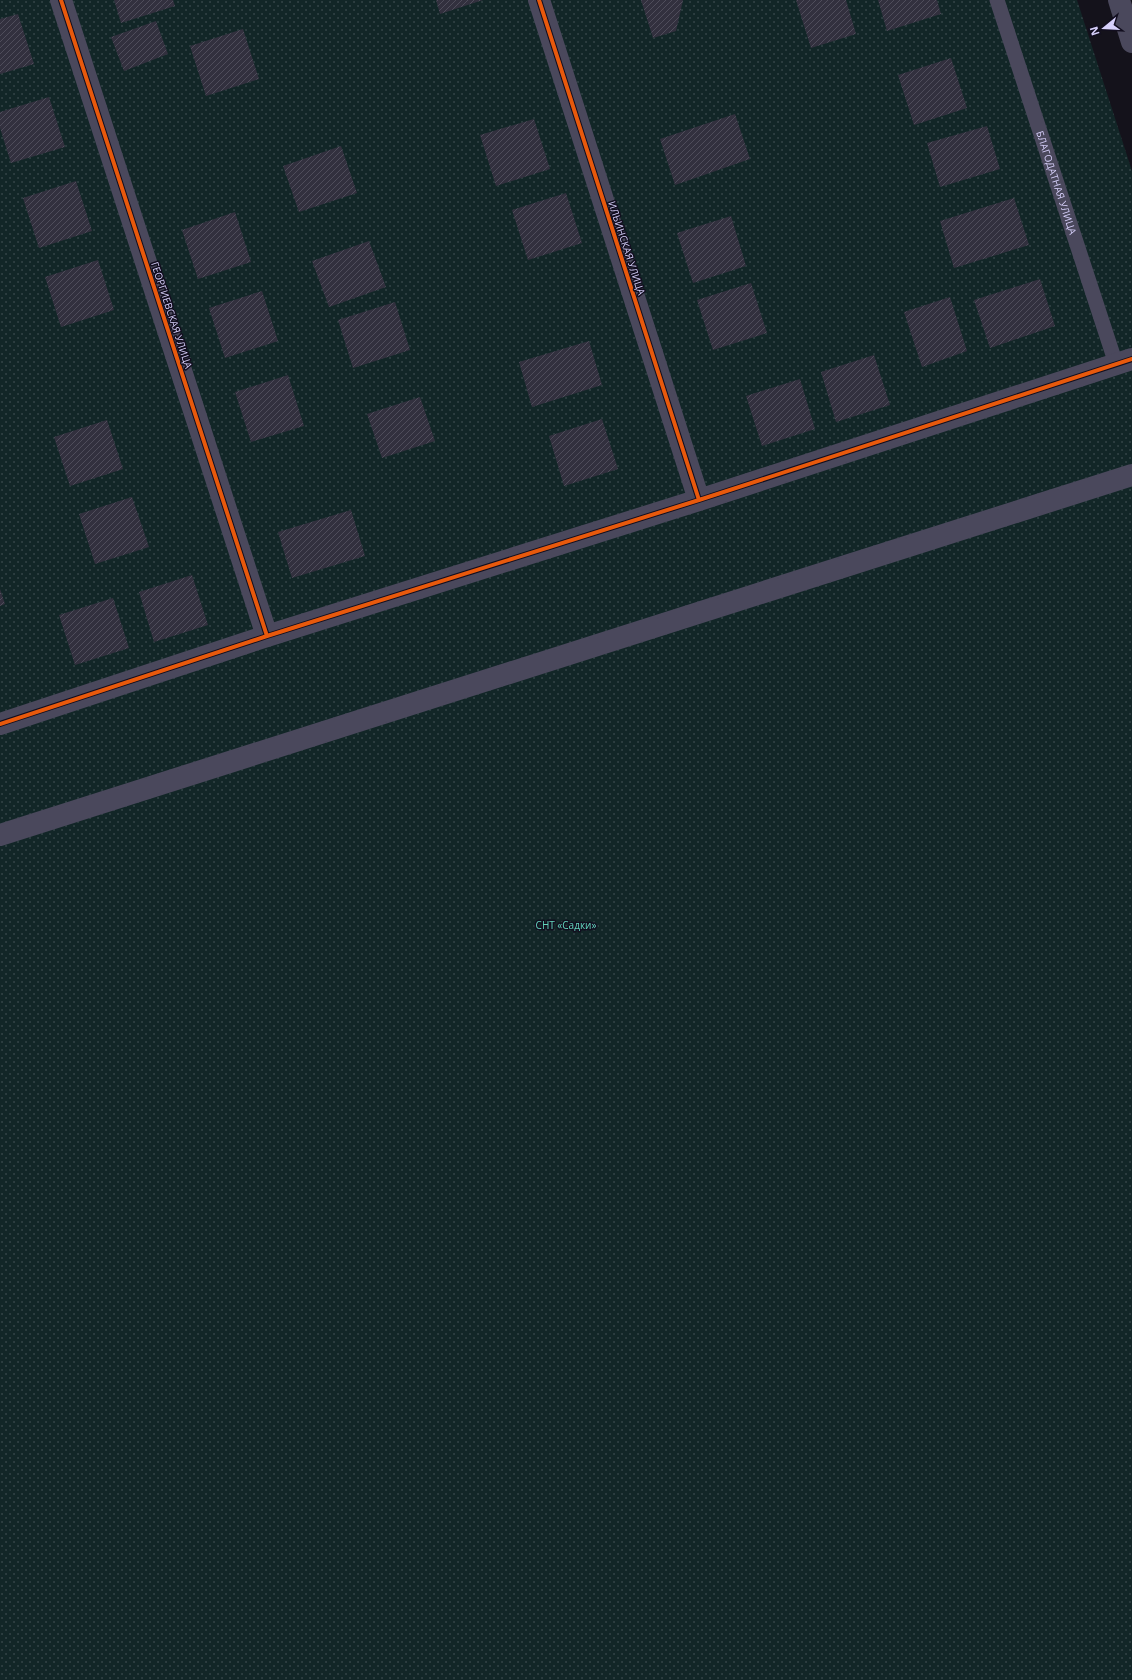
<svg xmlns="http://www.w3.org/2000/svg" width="1132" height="1680" viewBox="0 0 1132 1680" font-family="'Open Sans',sans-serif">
	<defs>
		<pattern id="garden-dots" width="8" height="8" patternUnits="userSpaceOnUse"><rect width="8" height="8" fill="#122627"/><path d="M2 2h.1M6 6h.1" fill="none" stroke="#344447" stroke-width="1.8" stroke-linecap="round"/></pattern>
		<pattern id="building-hatch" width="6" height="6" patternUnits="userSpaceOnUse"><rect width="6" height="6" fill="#32303e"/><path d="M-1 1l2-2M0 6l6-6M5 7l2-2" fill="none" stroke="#4f4d5b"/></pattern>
	</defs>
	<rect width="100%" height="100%" fill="#14121b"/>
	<path fill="url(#garden-dots)" d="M0,0H1077L1132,171V1680H0Z"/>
	<path fill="url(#building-hatch)" d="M114,0H173L175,6L121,23Z
		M436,0H483L440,14Z
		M641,0H683L676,31L653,38Z
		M796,0H846L856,34L811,48Z
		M878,0H937L941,14L887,31Z
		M18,14L34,64L0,74V19Z
		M156,21L168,54L124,71L111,37Z
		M243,29L259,79L206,96L190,46Z
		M951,58L967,108L914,125L898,75Z
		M49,97L65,147L11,163L0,128V112Z
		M735,114L750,159L675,185L660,139Z
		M534,119L550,169L496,186L480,135Z
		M987,126L1000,169L940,187L927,143Z
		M341,146L357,193L299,212L283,166Z
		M76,181L92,231L39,248L23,198Z
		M566,193L582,243L528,260L512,210Z
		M1014,198L1029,245L954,268L940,221Z
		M235,212L251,262L198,279L182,230Z
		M731,216L746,266L693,283L677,233Z
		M369,241L386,287L329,307L312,261Z
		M98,260L114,310L61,327L45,277Z
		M1040,279L1055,326L990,348L974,300Z
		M751,283L767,333L713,350L697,300Z
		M262,291L278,341L225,358L209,308Z
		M950,297L967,351L922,367L904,312Z
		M395,302L410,350L353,368L338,320Z
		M589,341L602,385L532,407L519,362Z
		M874,355L890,405L836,422L821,372Z
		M288,375L304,426L251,442L235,392Z
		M800,379L815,429L762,446L746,396Z
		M420,397L435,441L382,458L367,414Z
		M602,419L618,469L564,486L549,436Z
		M107,420L123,469L70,486L54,437Z
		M132,497L149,547L95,564L79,514Z
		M351,510L365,556L292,578L278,532Z
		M192,575L208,625L154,642L139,592Z
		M0,589L5,604L0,606Z
		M113,598L129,648L75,665L59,615Z"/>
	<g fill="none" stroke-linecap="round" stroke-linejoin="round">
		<path stroke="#4a485c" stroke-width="15" id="s1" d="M997,0L1116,364"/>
		<path stroke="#4a485c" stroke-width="22" d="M61,0L267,636
			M539,0L699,500
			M1119,0L1132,42
			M0,724L267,636L699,500L1132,359
			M0,835L1132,475"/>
		<defs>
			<path id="cycleway" d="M61,0L267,636
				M539,0L699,500
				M0,724L267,636L699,500L1132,359"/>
		</defs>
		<use href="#cycleway" stroke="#120e1f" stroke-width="6"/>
		<use href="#cycleway" stroke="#e8590c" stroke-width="4"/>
	</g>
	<g text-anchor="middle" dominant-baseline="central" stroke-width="3" stroke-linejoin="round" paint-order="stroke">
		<g font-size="10" fill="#d7d0fb" stroke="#120e1f">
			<text stroke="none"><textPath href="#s1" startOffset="192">БЛАГОДАТНАЯ УЛИЦА</textPath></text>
			<text transform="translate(627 248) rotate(72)">ИЛЬИНСКАЯ УЛИЦА</text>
			<text transform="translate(172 315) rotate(72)">ГЕОРГИЕВСКАЯ УЛИЦА</text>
		</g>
		<g font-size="10" fill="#62d5bd" stroke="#120e1f">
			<text x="566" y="925">СНТ «Садки»</text>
		</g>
	</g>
	<g transform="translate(1104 28) rotate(252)" stroke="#120e1f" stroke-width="3" paint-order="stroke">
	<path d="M0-3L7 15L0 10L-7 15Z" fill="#d7d0fb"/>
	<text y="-6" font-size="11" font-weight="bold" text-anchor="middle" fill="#d7d0fb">N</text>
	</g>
</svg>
